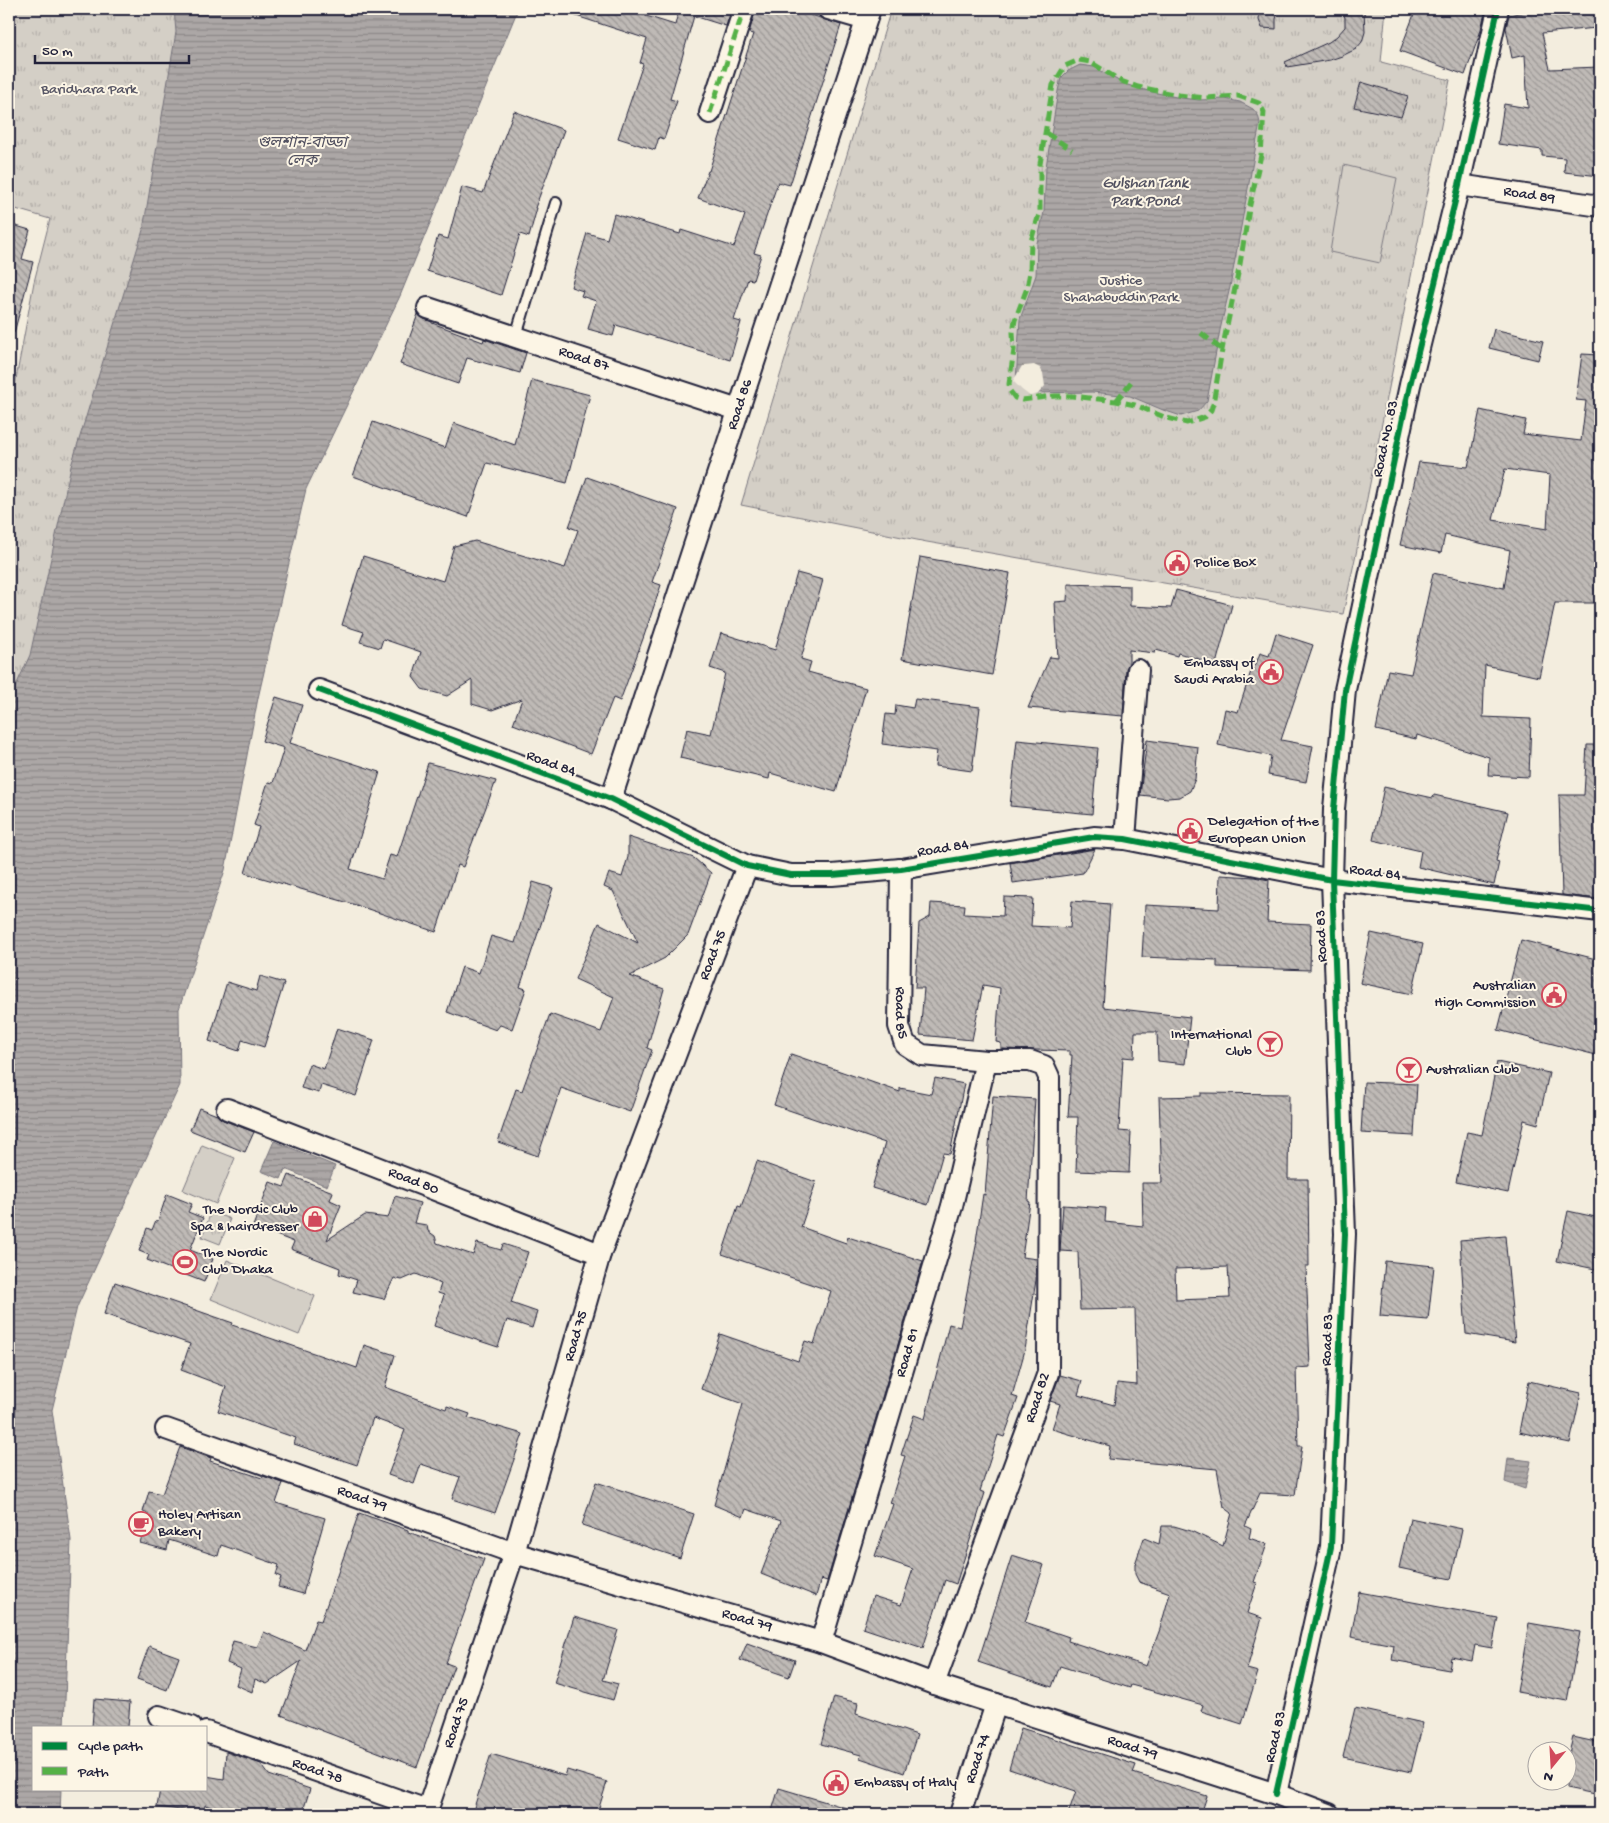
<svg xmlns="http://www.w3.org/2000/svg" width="1609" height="1823" viewBox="0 0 1609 1823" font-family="'Gochi Hand','Noto Sans Bengali',sans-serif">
	<defs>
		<pattern id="grass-tufts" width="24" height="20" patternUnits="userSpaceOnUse" patternTransform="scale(1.25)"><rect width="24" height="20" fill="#d4cfc6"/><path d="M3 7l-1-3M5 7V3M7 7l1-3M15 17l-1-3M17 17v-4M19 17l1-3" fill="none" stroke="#b6b1ab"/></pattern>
		<pattern id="water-rules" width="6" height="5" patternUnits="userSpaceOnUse" patternTransform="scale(1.25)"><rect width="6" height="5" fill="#aca7a6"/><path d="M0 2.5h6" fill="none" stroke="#8c8888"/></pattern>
		<pattern id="building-back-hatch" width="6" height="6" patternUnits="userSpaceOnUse" patternTransform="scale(1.25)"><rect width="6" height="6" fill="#bfbab6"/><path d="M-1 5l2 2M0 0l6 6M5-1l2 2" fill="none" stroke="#9b9795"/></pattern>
	</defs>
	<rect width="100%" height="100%" fill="#f3edde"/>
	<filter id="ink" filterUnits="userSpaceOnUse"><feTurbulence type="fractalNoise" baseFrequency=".02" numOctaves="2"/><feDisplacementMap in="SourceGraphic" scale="10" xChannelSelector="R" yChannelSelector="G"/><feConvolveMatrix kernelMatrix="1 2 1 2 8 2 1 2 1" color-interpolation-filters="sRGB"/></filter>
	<g filter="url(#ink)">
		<path fill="url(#grass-tufts)" stroke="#7b7880" d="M9,9H180L148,225L36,650L9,707V417L34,282L50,219L9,207Z
			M891,9H1386L1381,62L1450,80L1356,554L1343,614L927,542L741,505Z
			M211,1212L230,1219L220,1244L202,1237Z"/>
		<path fill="#d4cfc6" stroke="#7b7880" d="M1344,165L1397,178L1380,263L1330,252Z
			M202,1145L235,1158L216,1204L183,1190Z
			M227,1260L315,1296L299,1335L211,1299Z"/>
		<path fill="url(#water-rules)" stroke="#75727b" d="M174,9H518L400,296L306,489L258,698L225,870L179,1009L180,1085L77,1307L52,1410L71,1540L64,1727H34V1789H61L60,1814H9V701L30,655L71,466L143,230L176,32Z
			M1080,65L1094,67L1124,84L1152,92L1181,98L1199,100L1225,99L1240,102L1253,109L1258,115L1260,123L1230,287L1220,330L1207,401L1198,411L1181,416L1163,410L1130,396L1092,392L1030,393L1016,381L1020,319L1036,275L1037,243L1044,212L1046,167L1058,91L1061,78L1068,71Z
			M274,1141L335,1166L327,1186L285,1169L281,1179L261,1171Z
			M1508,1458L1531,1461L1525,1489L1505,1482Z"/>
		<path fill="#f3edde" d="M1034,365L1040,368L1043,373L1045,386L1038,394L1030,396L1022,390L1013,381L1022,366Z"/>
		<path fill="url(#building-back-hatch)" stroke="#22223b" fill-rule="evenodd" d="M564,9H645L643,15L675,25L679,9H732L726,26L694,16L670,99L677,101L664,139L659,137L655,150L618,138L643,64L640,63L647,39L564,12Z
			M756,9H794L841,25L790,185L778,182L754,253L761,255L753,280L748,279L734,320L741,322L730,360L616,325L613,336L588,329L596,301L581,296L583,291L571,287L587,233L607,239L614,214L680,234L681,230L734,247L745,215L698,198L708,171H709L753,34L749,33Z
			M1260,9H1279L1276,19V29L1262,28L1259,20Z
			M1342,9H1364L1365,32L1362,42L1356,49L1342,56L1330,60L1287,67L1285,62L1329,42L1337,36L1345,27V18Z
			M1416,9H1486L1480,33L1465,75L1400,51Z
			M1538,9H1595L1597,28L1542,33L1550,69L1599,67L1600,176L1564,172L1565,158L1542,156V150L1498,144L1504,104L1528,108L1525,55L1512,58L1506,28L1509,15Z
			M1361,82L1408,96L1401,117L1354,107Z
			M514,111L564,130L535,208H537L529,237L520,234L501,295L427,271L438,236L448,239L462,187L483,193Z
			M9,224L30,230L22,259L33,262L14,333L9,332Z
			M418,314L424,319L432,322V323L483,342L484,339L526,353L520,373L467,358L458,384L400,364Z
			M1494,329L1543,341L1538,360L1489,348Z
			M1582,354L1600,355V603H1555L1539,677L1485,665L1483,717L1531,719L1529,777L1488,775L1489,757L1417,735L1416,739L1376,730L1388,670L1411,674L1433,573L1504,588L1510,550L1445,535L1441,553L1400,545L1419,462L1468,467L1480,410L1526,420L1523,434L1581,441L1586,401L1576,400ZM1505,469L1550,475L1547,529L1493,520Z
			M532,380L590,395L567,483L487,463L468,517L353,476L373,422L445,448L454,423L515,445Z
			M587,477L678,509L652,582L661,585L644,636L620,701L613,698L591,754L513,724L522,699L492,710L472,704V680L447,696L422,689L413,677L421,652L383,639L380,648L360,642L364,632L342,625L363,556L443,581L454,546L475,541L565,568L578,530L569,527Z
			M920,557L1010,573L992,675L902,659Z
			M797,573L823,580L801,659L811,662L808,672L866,688L836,792L770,773L769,779L680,758L687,729L711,734L725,673L710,668L721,633L775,650Z
			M1068,584L1130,586V606L1171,608L1176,590L1232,605L1216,664L1178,653L1177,656L1156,650L1155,653L1129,650V663L1126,669L1123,716L1028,708L1050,657L1058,658L1055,602L1067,601Z
			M1276,633L1313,645L1281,740L1313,746L1306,782L1268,775L1271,756L1218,745L1225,709L1238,712L1252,668L1254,669L1260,653L1269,656Z
			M276,697L302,705L290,743L380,772L350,869L382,879L390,855L397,857L428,763L496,781L463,867L458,865L436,932L356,905L245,873L259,827L254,825L268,782L273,783L284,748L262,741Z
			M915,699L980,707L972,771L935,766L937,751L882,744L886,714L895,715L896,705L913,708Z
			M1017,740L1098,748L1092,814L1010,806Z
			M1147,740L1198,747L1195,779L1190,791L1180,797L1168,798L1140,795Z
			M1587,745H1600V899L1562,895L1559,795H1584Z
			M1384,787L1433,798L1434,795L1508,812L1496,861L1499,862L1494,885L1418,867L1421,851L1373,840Z
			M628,837L694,858L711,873L688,935L665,958L630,976L664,989L647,1048L652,1050L630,1112L561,1088L538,1156L498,1142L516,1089L522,1091L550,1014L601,1032L614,997L575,979L599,923L638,943L613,891L604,887L609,873L622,877L628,857Z
			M1095,849L1083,873L1013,883L1010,863Z
			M1220,875L1254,877L1269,880L1267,922L1311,924L1310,970L1217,967V960L1142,957L1145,905L1219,909Z
			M533,882L553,888L520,987L526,989L512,1029L500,1025L496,1030L447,1012L462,967L479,973L491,936L515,943Z
			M1004,897L1033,898L1031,926L1070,928L1072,901L1110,904L1103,1007L1190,1017L1185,1064L1158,1061L1157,1032H1135L1134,1058L1123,1057L1119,1131L1131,1132L1129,1173L1076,1171L1078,1117H1068L1072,1055H1070V1051L1001,1049V1043L996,1042L1000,988L983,985L972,1040L920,1035L924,988H915L919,923L930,917L931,903L965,905L964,914L1003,916Z
			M1371,933L1423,944L1412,994L1360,983Z
			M1521,940L1600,960V1056L1498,1030Z
			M260,976L284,983L264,1047L242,1040L239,1051L209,1041L227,982L256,991Z
			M337,1028L374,1040L356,1096L321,1085L319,1093L301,1088L309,1064L324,1069Z
			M791,1054L900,1092V1088L931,1094L935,1078L964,1084L950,1154L943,1153L928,1205L872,1188L885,1143L774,1105Z
			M1497,1062L1549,1073L1538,1124L1524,1120L1508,1193L1456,1182L1467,1132L1482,1135Z
			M1364,1082L1417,1084L1414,1136L1361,1133Z
			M1201,1093L1289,1094L1288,1179H1308L1309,1266H1306L1310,1367L1296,1368L1298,1446H1302L1295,1495L1260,1493L1245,1526L1251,1529L1249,1538L1267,1544L1254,1582L1257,1583L1247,1613L1262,1618L1247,1669L1258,1672L1242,1724L1201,1711L1203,1705L1131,1685L1130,1688L1060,1666L1052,1687L978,1662L1012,1555L1044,1565L1025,1622L1069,1637L1068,1641L1146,1666L1160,1629L1170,1593L1139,1582L1135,1574V1564L1144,1538L1159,1544L1162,1526H1174L1191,1531L1223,1546L1232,1513L1224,1507L1217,1469L1108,1459L1110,1446L1052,1429L1060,1404L1050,1401L1060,1375L1082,1381L1078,1395L1114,1405L1117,1383L1137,1385L1135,1309L1080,1310L1078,1252L1060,1251L1063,1205L1106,1208L1105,1222L1143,1226L1142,1183H1162L1159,1097L1201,1096ZM1228,1267L1230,1298L1176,1300L1175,1269Z
			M993,1096L1035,1099L1028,1201L1030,1202L1022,1257L1037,1259L1036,1280L1025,1350L1012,1396L1018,1398L1004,1437L998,1435L980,1491L985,1493L956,1584L945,1580L923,1648L863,1628L873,1596L901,1605L913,1569L875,1556L893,1504L890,1503L905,1456L901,1455L914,1415L925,1419L949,1324L960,1327L977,1241H976L983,1194L985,1195Z
			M199,1108L217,1115L223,1120L254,1132L245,1152L190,1130Z
			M757,1161L816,1182L801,1227L846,1243L848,1237L923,1261L827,1581L821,1579L816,1596L761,1574L781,1521L746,1509L743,1517L714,1505L743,1404L701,1389L720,1334L798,1361L805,1341L814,1344L831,1291L722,1254L738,1206L741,1207Z
			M289,1175L333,1192L330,1200L341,1205L327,1240L365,1215L388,1218L395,1196L420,1203L414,1223L427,1225L428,1231L435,1236L437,1243L473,1255L477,1243L501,1250L503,1244L528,1252L511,1303L537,1312L532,1328L507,1320L498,1347L434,1326L444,1295L438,1293L441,1284L416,1274L402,1280L394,1278L384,1299L353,1292L357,1280L339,1274L340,1268L291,1249L294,1242L253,1226L270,1182L284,1187Z
			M167,1194L192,1204L188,1212L203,1218L190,1250L213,1259L204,1282L147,1260L149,1255L139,1251L147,1228L152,1230L156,1220L158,1221Z
			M1568,1211L1600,1218V1270L1557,1261Z
			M1505,1236L1515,1342L1466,1334L1460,1240Z
			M1385,1261L1434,1266L1428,1320L1380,1316Z
			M115,1282L233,1323L232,1325L357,1368L364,1345L395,1355L385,1387L446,1409L447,1406L470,1414L468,1418L523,1434L495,1513L452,1499L460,1477L421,1464L414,1484L388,1475L405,1430L373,1418L357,1465L294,1444L296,1438L218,1411L226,1387L181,1370L190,1344L104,1314Z
			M1529,1381L1581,1393L1570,1443L1519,1432Z
			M180,1447L211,1458L210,1461L262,1478L263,1476L283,1483L276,1503L325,1518L303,1594L278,1587L281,1577L276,1575L279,1565L221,1545L218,1556L169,1540L167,1550L140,1543L148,1514L143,1512L149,1491L162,1494Z
			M596,1482L694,1514L680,1558L582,1525Z
			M359,1513L408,1530V1532L484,1559L446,1663L454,1666L417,1767L281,1715L301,1661L267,1684L255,1679L252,1692L236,1685L241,1669L227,1663L233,1641L257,1647L264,1632L305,1650L316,1620L321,1621Z
			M1410,1518L1462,1529L1451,1579L1399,1568Z
			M1359,1592L1498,1618L1492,1648L1475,1645L1472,1661L1451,1657L1449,1670L1392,1660L1394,1645L1351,1637Z
			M574,1617L618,1630L603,1680L618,1684L613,1700L554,1683Z
			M1529,1623L1580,1632L1567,1701L1517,1692Z
			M747,1643L795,1660L789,1677L740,1660Z
			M149,1646L179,1657L167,1690L137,1679Z
			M834,1697L858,1703L856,1714L917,1735L904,1773L860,1758L861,1755L821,1744Z
			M94,1699L130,1702L128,1727H92Z
			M1355,1708L1423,1723L1411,1772L1343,1757Z
			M1021,1728L1136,1765L1133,1773L1207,1796L1201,1814H1068L1076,1791L1009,1769Z
			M1573,1737L1600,1743V1795L1566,1788V1765Z
			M226,1752L261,1764L269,1775L310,1789L302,1814H231L205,1805L204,1813L157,1807L160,1789H206V1776L224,1779Z
			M491,1754L565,1776L567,1770L607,1782L597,1814H472Z
			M779,1788L853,1810L852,1814H771Z"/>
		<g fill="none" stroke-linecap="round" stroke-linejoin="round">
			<defs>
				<path id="service" d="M516,336L556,203"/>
				<g id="minor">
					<path d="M828,9L866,20"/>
					<path d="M710,113L744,9"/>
					<path id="s1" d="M1459,185L1600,206"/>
					<path id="s2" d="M428,308L738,410"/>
					<path d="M319,690L611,799L747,866L791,875H832L901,869L1094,837L1125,839L1332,880L1600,911"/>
					<path id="s3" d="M611,799L870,9"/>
					<path d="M1125,839L1138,670"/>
					<path id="s4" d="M901,869L899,1026L905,1044L922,1055L986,1061H1030L1044,1066L1049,1077L1048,1373L934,1684"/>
					<path id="s5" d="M227,1109L600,1254"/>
					<path id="s6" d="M166,1429L514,1553L821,1642L934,1684L1276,1794L1329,1814"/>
					<path id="s7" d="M821,1642L952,1206L986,1061"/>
					<path d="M159,1716L191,1727"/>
					<path id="s8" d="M206,1732L427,1810"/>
					<path d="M1276,1794L1331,1547L1345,1234L1332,880L1334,809L1345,690L1410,385L1459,185L1498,9"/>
					<path id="s9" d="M426,1814L514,1553L600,1254L747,866"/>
					<path id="s10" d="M960,1814L996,1704"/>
				</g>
			</defs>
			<use href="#service" stroke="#22223b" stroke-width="14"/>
			<use href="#minor" stroke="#22223b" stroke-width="24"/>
			<use href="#service" stroke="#fcf5e5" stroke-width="10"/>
			<use href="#minor" stroke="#fcf5e5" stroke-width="20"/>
			<path stroke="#55b146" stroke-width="5" stroke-dasharray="10 5" stroke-linecap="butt" d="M1079,60L1090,62L1121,81L1138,87L1179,95L1205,98L1238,96L1259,103L1264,112L1261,155L1249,209L1240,264L1222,350L1213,404L1211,410L1205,417L1187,423L1167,418L1135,405L1116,401L1072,396H1055L1022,400L1015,398L1010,391L1009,384L1014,350L1013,332L1015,320L1027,288L1030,272L1031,241L1040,211V164L1053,85L1065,66Z
				M710,113L744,9
				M1046,133L1072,150
				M1201,333L1222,350
				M1116,401L1131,382"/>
			<defs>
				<path id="cycleway" d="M319,690L611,799L747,866L791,875H832L901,869L1094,837L1125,839L1332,880L1600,911
					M1276,1794L1331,1547L1345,1234L1332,880L1334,809L1345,690L1410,385L1459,185L1498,9"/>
			</defs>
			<use href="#cycleway" stroke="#fcf5e5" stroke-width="9"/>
			<use href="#cycleway" stroke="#00873e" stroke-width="6"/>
		</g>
	</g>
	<defs>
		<symbol id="civic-ring" viewBox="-11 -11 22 22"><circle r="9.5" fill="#fcf5e5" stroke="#d1495b" stroke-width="1.5"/><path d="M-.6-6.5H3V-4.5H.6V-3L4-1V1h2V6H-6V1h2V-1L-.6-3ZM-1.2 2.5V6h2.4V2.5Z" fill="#d1495b"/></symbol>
		<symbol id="bar-ring" viewBox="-11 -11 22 22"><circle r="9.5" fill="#fcf5e5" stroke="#d1495b" stroke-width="1.5"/><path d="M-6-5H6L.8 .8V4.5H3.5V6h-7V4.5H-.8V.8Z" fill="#d1495b"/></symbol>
		<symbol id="shop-ring" viewBox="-11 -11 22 22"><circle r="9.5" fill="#fcf5e5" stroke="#d1495b" stroke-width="1.5"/><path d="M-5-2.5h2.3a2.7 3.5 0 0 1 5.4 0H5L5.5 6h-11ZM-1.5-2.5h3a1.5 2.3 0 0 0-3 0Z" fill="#d1495b"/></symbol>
		<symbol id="stadium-ring" viewBox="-11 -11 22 22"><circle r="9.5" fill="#fcf5e5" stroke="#d1495b" stroke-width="1.5"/><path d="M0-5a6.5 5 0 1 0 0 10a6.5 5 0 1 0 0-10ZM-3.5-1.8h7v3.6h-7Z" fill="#d1495b"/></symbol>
		<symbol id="cafe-ring" viewBox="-11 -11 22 22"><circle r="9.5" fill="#fcf5e5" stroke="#d1495b" stroke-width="1.5"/><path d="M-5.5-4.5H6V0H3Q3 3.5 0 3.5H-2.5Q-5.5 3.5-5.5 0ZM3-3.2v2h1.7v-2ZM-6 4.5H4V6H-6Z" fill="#d1495b"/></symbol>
	</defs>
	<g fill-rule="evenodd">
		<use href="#civic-ring" x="1163" y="549" width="28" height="28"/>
		<use href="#civic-ring" x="1257" y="658" width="28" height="28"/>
		<use href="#civic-ring" x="1176" y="817" width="28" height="28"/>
		<use href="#civic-ring" x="1540" y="981" width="28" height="28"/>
		<use href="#bar-ring" x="1256" y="1030" width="28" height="28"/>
		<use href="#bar-ring" x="1395" y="1056" width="28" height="28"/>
		<use href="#shop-ring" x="301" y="1205" width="28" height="28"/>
		<use href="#stadium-ring" x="171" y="1248" width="28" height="28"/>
		<use href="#cafe-ring" x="127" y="1510" width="28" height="28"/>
		<use href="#civic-ring" x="822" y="1769" width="28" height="28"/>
	</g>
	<g text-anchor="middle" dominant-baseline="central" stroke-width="4" stroke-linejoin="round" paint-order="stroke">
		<g font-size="15" fill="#575665" stroke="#fcf5e5">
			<text x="89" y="90">Baridhara Park</text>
			<text x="1121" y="281">Justice<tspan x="1121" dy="17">Shahabuddin Park</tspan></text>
		</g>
		<g font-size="15" fill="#22223b" stroke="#fcf5e5">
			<text stroke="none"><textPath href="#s1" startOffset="71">Road 89</textPath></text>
			<text stroke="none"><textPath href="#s2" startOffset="164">Road 87</textPath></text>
			<text stroke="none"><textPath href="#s3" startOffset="415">Road 86</textPath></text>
			<text transform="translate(1386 439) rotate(-78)">Road No. 83</text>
			<text transform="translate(551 764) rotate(20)">Road 84</text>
			<text transform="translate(943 849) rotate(-9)">Road 84</text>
			<text transform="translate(1375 873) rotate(7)">Road 84</text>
			<text transform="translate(1322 936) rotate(-92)">Road 83</text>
			<text stroke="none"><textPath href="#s9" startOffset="906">Road 75</textPath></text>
			<text stroke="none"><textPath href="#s4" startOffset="144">Road 85</textPath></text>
			<text stroke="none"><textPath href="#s5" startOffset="200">Road 80</textPath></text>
			<text stroke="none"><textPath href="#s9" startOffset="501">Road 75</textPath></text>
			<text transform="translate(1328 1340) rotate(-88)">Road 83</text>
			<text stroke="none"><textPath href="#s7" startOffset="302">Road 81</textPath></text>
			<text transform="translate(1038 1398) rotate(-72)">Road 82</text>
			<text stroke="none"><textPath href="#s6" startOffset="208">Road 79</textPath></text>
			<text stroke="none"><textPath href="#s6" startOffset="612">Road 79</textPath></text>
			<text stroke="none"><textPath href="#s9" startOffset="96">Road 75</textPath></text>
			<text transform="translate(1276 1737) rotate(-77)">Road 83</text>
			<text stroke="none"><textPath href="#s6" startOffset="1018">Road 79</textPath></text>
			<text stroke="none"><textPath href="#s10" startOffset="58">Road 74</textPath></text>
			<text stroke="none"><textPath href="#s8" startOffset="118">Road 78</textPath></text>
		</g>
		<g font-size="15" fill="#22223b" stroke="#fcf5e5" text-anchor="start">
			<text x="1194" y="563">Police Box</text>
			<text x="1254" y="663" text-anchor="end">Embassy of<tspan x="1254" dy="17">Saudi Arabia</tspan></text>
			<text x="1208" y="822">Delegation of the<tspan x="1208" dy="17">European Union</tspan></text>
			<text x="1536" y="986" text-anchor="end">Australian<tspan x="1536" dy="17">High Commission</tspan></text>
			<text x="1252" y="1035" text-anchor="end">International<tspan x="1252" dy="17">Club</tspan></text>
			<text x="1426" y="1070">Australian Club</text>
			<text x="298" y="1210" text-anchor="end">The Nordic Club<tspan x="298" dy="17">Spa &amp; hairdresser</tspan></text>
			<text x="202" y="1253">The Nordic<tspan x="202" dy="17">Club Dhaka</tspan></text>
			<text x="158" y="1515">Holey Artisan<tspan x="158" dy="17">Bakery</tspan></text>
			<text x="854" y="1783">Embassy of Italy</text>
		</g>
		<g font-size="16" font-style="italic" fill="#525160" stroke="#fcf5e5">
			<text x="302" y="144">গুলশান-বাড্ডা<tspan x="302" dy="18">লেক</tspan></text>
			<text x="1145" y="184">Gulshan Tank<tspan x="1145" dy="18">Park Pond</tspan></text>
		</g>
	</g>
	<rect width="1609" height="1823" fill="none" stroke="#fcf5e5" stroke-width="30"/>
	<rect x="15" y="15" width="1579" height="1793" fill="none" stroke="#22223b" stroke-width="2" filter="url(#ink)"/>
	<rect x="32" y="1726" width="175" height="65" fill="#fcf5e5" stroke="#a5a1a1"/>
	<rect x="42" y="1742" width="25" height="8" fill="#00873e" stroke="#a5a1a1"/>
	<text x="78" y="1750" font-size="15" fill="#22223b">Cycle path</text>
	<rect x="42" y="1767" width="25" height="8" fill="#55b146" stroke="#a5a1a1"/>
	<text x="78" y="1776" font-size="15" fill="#22223b">Path</text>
	<g transform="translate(1552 1766) rotate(198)"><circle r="24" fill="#fcf5e5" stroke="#a5a1a1"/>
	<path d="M0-4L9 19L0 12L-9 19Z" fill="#d1495b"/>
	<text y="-8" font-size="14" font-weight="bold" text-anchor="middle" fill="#22223b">N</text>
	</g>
	<path d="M35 55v8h154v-8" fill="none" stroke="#22223b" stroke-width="2.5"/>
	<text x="42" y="55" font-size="15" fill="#22223b" stroke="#fcf5e5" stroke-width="4" paint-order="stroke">50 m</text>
</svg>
